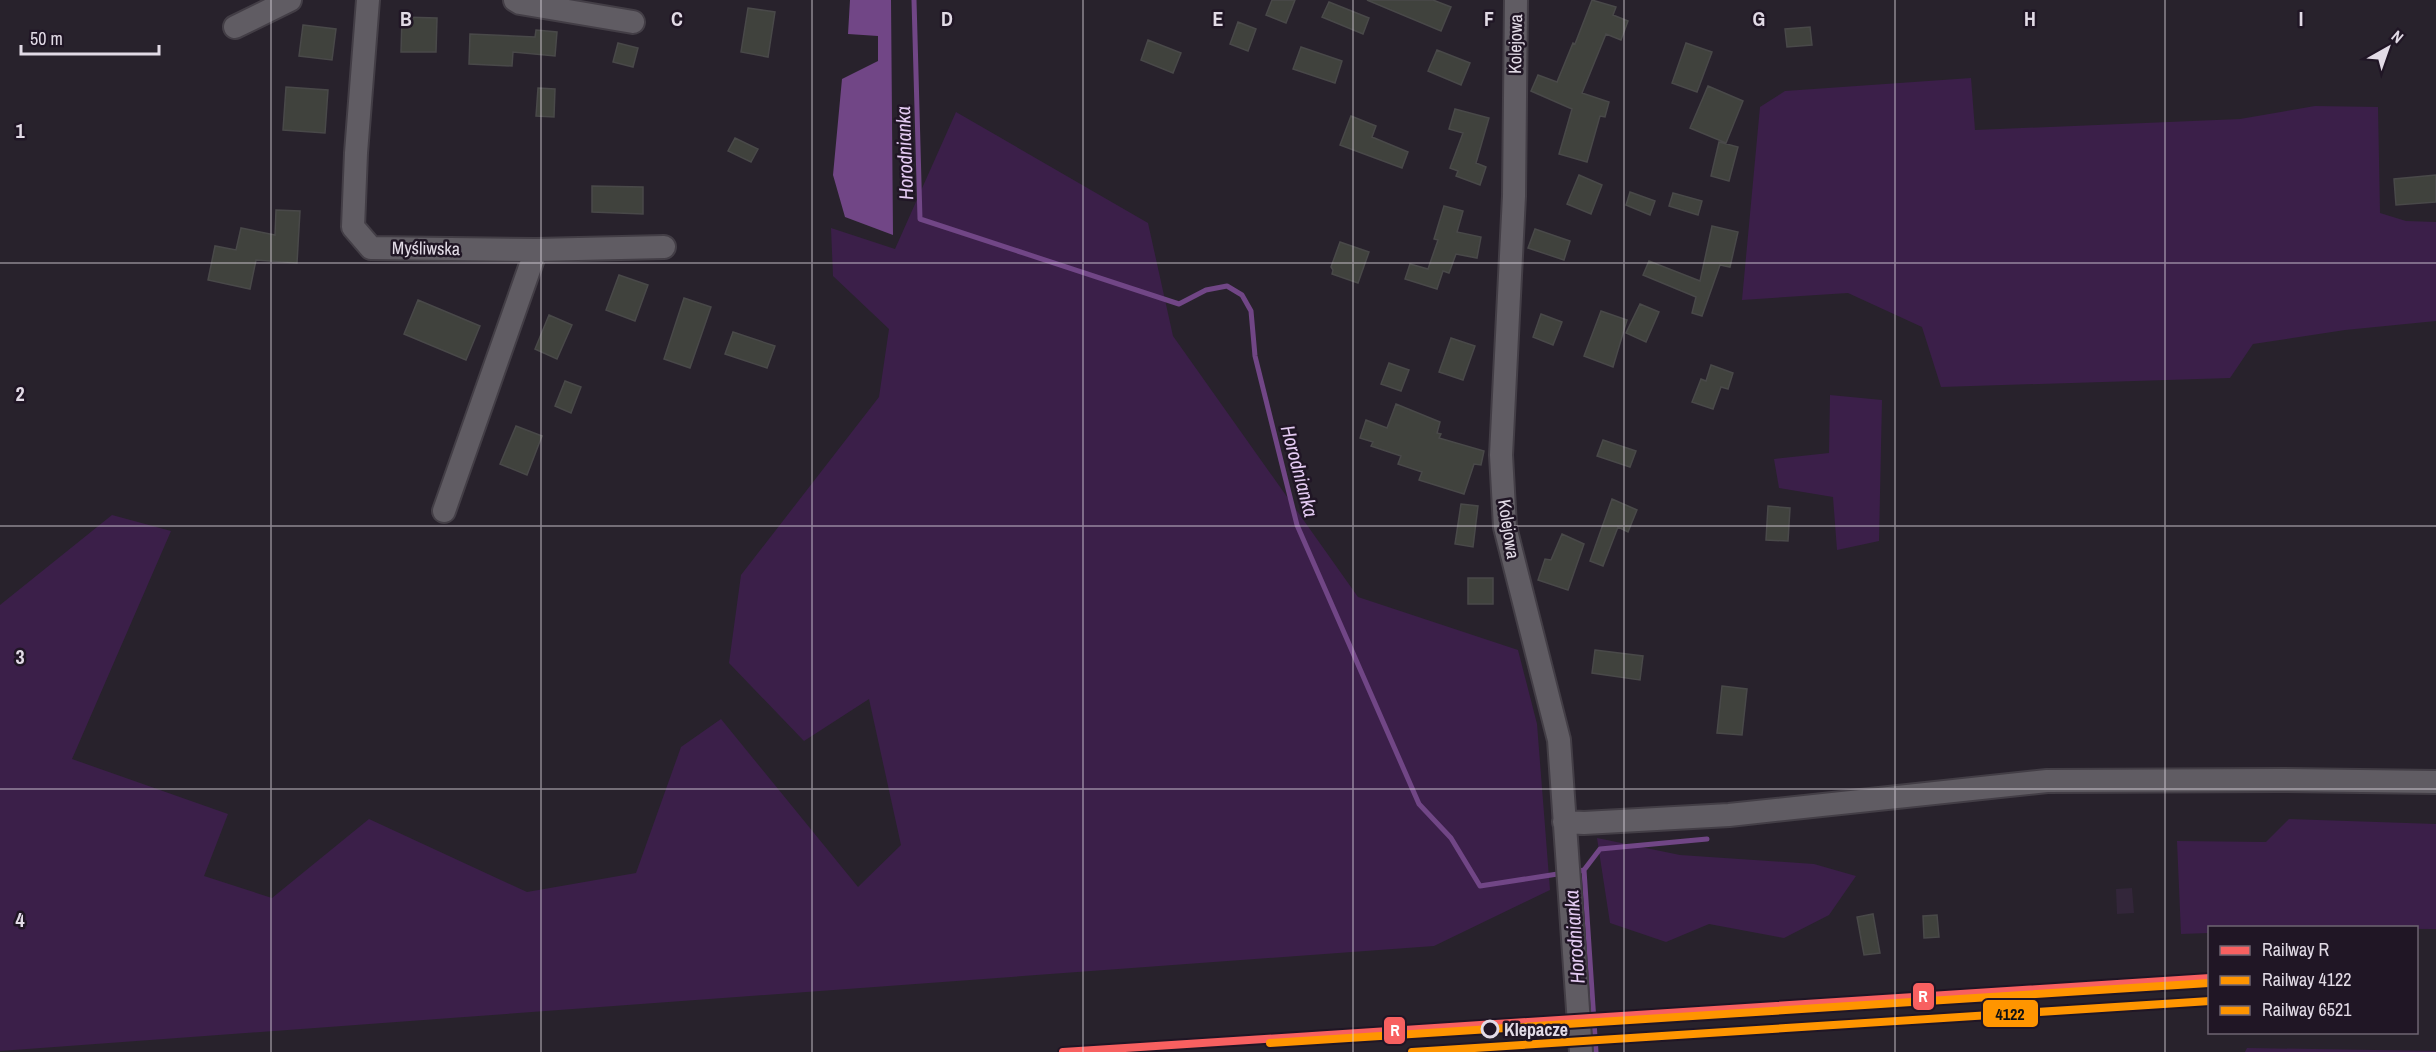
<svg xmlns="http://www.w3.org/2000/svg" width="2436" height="1052" viewBox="0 0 2436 1052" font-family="'Archivo Narrow',sans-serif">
	<rect width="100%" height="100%" fill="#28222c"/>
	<path fill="#33263a" d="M2132,888L2134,913L2117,914L2116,889Z"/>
	<path fill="#3b1f49" d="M1971,78L1975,130L2240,119L2315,106L2378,107L2380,213L2406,221L2436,222V321L2345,330L2253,344L2230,378L1941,387L1922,327L1848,293L1742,300L1760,107L1785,91Z
		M956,112L1148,223L1173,336L1358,597L1518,650L1537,724L1550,890L1434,946L0,1051V605L112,515L171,531L72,759L228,814L204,876L272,898L369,819L527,892L636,873L681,747L721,719L858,887L901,845L869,699L804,741L729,663L741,575L879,397L889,329L833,276L831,228L895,249Z
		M1830,395L1882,400L1879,541L1837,550L1833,497L1779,488L1774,459L1829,453Z
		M2289,819L2436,824V929L2210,928L2209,933L2181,934L2177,841L2266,842Z
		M1597,838L1680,855L1814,864L1856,876L1829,915L1784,938L1709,924L1666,942L1610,923Z
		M2247,1048L2436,1051V1052H2245Z"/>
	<path fill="#714686" d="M850,0H891L893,235L845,217L833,175L842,79L878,61V36L848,34Z"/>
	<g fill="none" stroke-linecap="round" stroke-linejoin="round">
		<path stroke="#714686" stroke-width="5" d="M914,0L920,219L1179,304L1206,290L1227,286L1242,295L1251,311L1255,356L1297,525L1419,804L1451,838L1480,886L1564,873
			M1584,870L1600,849L1707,839
			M1574,872L1584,870L1596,1052"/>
	</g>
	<path fill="#40423d" stroke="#494949" stroke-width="1.5" d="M1272,0H1295L1286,23L1266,15Z
		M1367,0H1433L1451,7L1441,31Z
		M1592,0L1616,7L1613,15L1628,21L1621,40L1606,34L1582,93L1609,102L1605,117L1600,116L1587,162L1559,154L1572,109L1531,91L1538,75L1557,82L1573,43L1575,44Z
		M1329,2L1369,18L1363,34L1322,17Z
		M748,8L775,12L768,57L741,52Z
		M402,17L437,18L436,52H401Z
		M1238,22L1256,29L1248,51L1230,44Z
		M303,25L336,29L332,60L299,56Z
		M1810,27L1812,45L1787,47L1785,29Z
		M536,30L557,32L555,56L513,52L512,66L469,64L470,34L535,37Z
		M1148,40L1181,53L1173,73L1141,60Z
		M618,43L638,48L633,67L613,62Z
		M1686,43L1712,52L1697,92L1672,83Z
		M1301,47L1342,61L1335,83L1293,69Z
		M1437,50L1470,63L1461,85L1428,71Z
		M1708,86L1743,101L1726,143L1690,128Z
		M286,87L328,90L325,133L283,130Z
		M538,88L555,89L554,117L536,116Z
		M1455,109L1489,118L1476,163L1486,167L1480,185L1456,176L1458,171L1450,168L1463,133L1449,129Z
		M1351,116L1376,126L1372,137L1408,152L1402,168L1340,145Z
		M735,138L758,149L751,162L728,151Z
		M1719,142L1738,147L1729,181L1711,176Z
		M1579,175L1602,185L1591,214L1567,204Z
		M2436,175V202L2396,205L2394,179Z
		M592,186L643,187V214L592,212Z
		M1630,192L1655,201L1650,215L1626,205Z
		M1673,193L1702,201L1698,215L1669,206Z
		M1444,206L1463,211L1457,232L1481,237L1477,258L1456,254L1449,273L1443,271L1437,289L1405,279L1410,264L1428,269L1438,240L1434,239Z
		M276,210L300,211L297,263L256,260L250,289L208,280L215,246L236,250L241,228L275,235Z
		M1712,226L1738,232L1730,267L1720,265L1702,316L1692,313L1696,297L1643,275L1649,261L1700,281Z
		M1535,229L1570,241L1564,260L1528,248Z
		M1340,242L1369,252L1358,283L1332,274L1333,270L1331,267Z
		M619,275L648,285L635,321L606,310Z
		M684,298L711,307L690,368L664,359Z
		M418,300L480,326L466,360L404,334Z
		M1640,304L1659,312L1646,342L1626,333Z
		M1601,311L1627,320L1613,367L1584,356Z
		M1541,314L1562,322L1553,345L1533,337Z
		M549,315L572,325L557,359L535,349Z
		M733,332L775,346L767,368L725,354Z
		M1451,338L1475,346L1463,380L1439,372Z
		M1389,363L1409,370L1401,391L1381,384Z
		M1711,365L1733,373L1728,389L1721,387L1713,409L1692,402L1701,379L1706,381Z
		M565,381L581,387L571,413L555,406Z
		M1396,404L1440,422L1437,433L1441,434L1439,438L1484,451L1481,465L1474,464L1464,494L1419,480L1422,472L1398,464L1401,456L1371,446L1373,442L1360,438L1366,420L1387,428Z
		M516,426L542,436L527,475L500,464Z
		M1603,440L1636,451L1630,467L1597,456Z
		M1612,499L1637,510L1628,532L1618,527L1603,566L1590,561Z
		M1461,504L1478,506L1473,547L1455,544Z
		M1768,506L1790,508L1788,541L1766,540Z
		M1562,534L1584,544L1568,590L1538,580L1545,559L1551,560Z
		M1468,578H1493V604H1468Z
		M1595,650L1643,656L1640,680L1592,673Z
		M1722,686L1747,689L1742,735L1717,733Z
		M1873,914L1880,953L1864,955L1857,917Z
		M1937,915L1939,937L1924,938L1923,916Z"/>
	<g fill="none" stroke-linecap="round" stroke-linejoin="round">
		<defs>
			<path id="minor" d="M368,0L356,153L353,227L371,248L536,250L664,247
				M515,0L520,3L633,22
				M1516,0L1514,196L1501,455L1505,527L1559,740L1581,1052
				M235,27L290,0
				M444,511L536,250
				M1564,822L1584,823L1729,815L2047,781L2281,780L2436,782"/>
		</defs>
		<use href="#minor" stroke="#433e46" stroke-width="26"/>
		<use href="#minor" stroke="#605c63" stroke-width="22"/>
		<defs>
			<path id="rail-1" d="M1063,1052L2210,978"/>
			<path id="rail-2" d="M1412,1052L2210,1001"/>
			<path id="rail-3" d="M1270,1043L2209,983"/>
		</defs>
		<use href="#rail-1" stroke="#201625" stroke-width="12"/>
		<use href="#rail-2" stroke="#201625" stroke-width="12"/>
		<use href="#rail-3" stroke="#201625" stroke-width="12"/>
		<use href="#rail-1" stroke="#f86060" stroke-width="8"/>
		<use href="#rail-2" stroke="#ff9500" stroke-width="8"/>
		<use href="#rail-3" stroke="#ff9500" stroke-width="8"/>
	</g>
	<path fill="none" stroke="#e2dbe6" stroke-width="1.5" stroke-opacity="0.55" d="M271,0V1052M541,0V1052M812,0V1052M1083,0V1052M1353,0V1052M1624,0V1052M1895,0V1052M2165,0V1052M0,263H2436M0,526H2436M0,789H2436"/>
	<circle fill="#201625" stroke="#e2dbe6" stroke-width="3" cx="1490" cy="1029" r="8"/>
	<g text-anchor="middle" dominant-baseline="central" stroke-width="5" stroke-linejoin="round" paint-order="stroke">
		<g font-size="18" fill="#e2dbe6" stroke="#201625">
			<text transform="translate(1515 44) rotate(-89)">Kolejowa</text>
			<text transform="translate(426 248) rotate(1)">Myśliwska</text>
			<text transform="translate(1509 529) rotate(81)">Kolejowa</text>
		</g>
		<g font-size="18" font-weight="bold" fill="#e2dbe6" stroke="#201625" text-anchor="start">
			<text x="1504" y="1029">Klepacze</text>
		</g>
		<g font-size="20" font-style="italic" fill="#e4cbf2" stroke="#201625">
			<text transform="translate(904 153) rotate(-92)">Horodnianka</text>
			<text transform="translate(1300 471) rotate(75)">Horodnianka</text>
			<text transform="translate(1574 937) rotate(-94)">Horodnianka</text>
		</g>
	</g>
	<g font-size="20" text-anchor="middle" font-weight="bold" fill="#e2dbe6" stroke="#201625" stroke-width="5" stroke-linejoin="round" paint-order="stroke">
		<text x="406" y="26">B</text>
		<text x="677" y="26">C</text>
		<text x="947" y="26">D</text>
		<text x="1218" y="26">E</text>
		<text x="1489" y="26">F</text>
		<text x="1759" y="26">G</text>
		<text x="2030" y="26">H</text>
		<text x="2301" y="26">I</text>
		<text x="20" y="138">1</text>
		<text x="20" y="401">2</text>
		<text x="20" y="664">3</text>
		<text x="20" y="927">4</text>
	</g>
	<g stroke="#201625" stroke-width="2">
		<rect x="1912" y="982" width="23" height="29" rx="6" fill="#f86060"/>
		<rect x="1982" y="999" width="57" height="29" rx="6" fill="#ff9500"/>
		<rect x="1383" y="1016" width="23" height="29" rx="6" fill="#f86060"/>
	</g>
	<g font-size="16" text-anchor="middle" font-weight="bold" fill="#fff">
		<text x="1923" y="1002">R</text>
		<text x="1395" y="1036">R</text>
	</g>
	<g font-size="16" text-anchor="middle" font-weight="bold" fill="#111">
		<text x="2010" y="1020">4122</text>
	</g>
	<rect x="2208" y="926" width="210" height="108" fill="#201625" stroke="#6e6572" stroke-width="1.5"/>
	<rect x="2220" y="946" width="30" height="9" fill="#f86060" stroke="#6e6572" stroke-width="1.5"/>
	<text x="2262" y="956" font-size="18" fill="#e2dbe6">Railway R</text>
	<rect x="2220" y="976" width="30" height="9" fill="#ff9500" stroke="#6e6572" stroke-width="1.5"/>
	<text x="2262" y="986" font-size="18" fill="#e2dbe6">Railway 4122</text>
	<rect x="2220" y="1006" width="30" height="9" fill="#ff9500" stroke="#6e6572" stroke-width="1.5"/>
	<text x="2262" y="1016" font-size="18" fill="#e2dbe6">Railway 6521</text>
	<g transform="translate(2388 48) rotate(40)" stroke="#201625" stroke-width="4.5" paint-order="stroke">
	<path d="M0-4.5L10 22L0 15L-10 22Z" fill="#e2dbe6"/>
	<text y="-9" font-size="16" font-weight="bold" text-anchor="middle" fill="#e2dbe6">N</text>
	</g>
	<path d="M21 45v9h138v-9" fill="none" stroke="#e2dbe6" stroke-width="3"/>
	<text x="30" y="45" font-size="18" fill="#e2dbe6" stroke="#201625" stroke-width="4.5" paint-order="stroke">50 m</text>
</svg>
